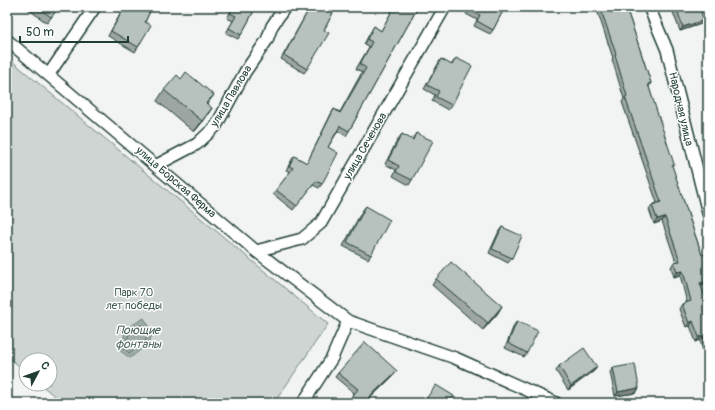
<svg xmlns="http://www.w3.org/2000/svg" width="715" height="410" viewBox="0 0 715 410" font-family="Pangolin,sans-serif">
	<rect width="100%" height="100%" fill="#f2f3f3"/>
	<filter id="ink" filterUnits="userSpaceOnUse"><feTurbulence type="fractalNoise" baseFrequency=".025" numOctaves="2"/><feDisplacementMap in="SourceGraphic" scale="8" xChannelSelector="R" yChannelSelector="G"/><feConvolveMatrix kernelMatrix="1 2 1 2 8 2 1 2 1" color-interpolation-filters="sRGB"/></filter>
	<g filter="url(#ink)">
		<path fill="#ced5d3" stroke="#768984" d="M7,57L328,324L274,403H63L40,384H50V360H26V372L7,356Z"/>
		<path fill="#a1adaa" stroke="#6d807b" d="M144,318L153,333L148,344L130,358L119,350L127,328Z"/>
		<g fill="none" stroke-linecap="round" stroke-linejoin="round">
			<path stroke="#536a63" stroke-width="1" d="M141,325H143L148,333L145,342L129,353L124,348L130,331Z"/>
			<defs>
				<path id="street" d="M649,7L667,50L708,213
					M7,40L256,251L348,321L455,358L556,403
					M49,74L95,7
					M157,165L197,144L216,126L245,72L267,40L272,26L285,7
					M256,251L302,239L321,223L445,7
					M303,403L332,358L348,321"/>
			</defs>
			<use href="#street" stroke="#1f3d34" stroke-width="14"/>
			<use href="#street" stroke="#fff" stroke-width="11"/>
		</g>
		<path fill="#9da6a3" stroke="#1f3d34" d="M25,7H59L47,23Z
			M124,7H152L145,22L138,47L135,52L108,36Z
			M233,7H256L241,35L238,39L226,33L233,21L227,18Z
			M310,7H336L324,30L307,69L304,73L281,59Z
			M394,7H418L349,131L346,136L338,131L328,147L322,184L319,188L313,185L293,210L273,194L290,172L286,170L294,156L307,163L331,114L334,109L340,112L362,72L356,69L369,47L364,44L374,26L381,31Z
			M470,7H505L493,30L490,34L474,26L477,20L466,14Z
			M598,7H626L651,83L649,87L672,167L702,255L708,268L706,269L705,285L701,286L708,305V370L700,340L696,342L690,326L686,327L679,309L682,304L687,303L680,275L674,277L671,267L674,262H676L662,221L654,224L649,209L652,205L657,203L622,102L624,99L612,59L613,58L597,10Z
			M671,7H699L704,20L701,24L680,31Z
			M456,58L452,105L448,110L432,101L435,95L424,89L438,64L441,59L451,65Z
			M181,79L214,95L207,104L205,119L194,132L157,101L164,90Z
			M416,133L412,180L409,185L393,176L396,170L385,164L398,139L402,134L412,140Z
			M366,206L371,255L368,259L343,246L362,211Z
			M502,227L512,258L508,263L489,253L499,231Z
			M436,279L498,313L483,330L432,285Z
			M517,321L527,353L524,357L505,348L514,325Z
			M559,366L597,367L594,371L568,390L556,371Z
			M613,368L639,388L636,393L615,396L610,372Z
			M338,373L394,375L365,403H347L354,393L335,377Z"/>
		<path fill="#808784" stroke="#1f3d34" d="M704,20L701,24L680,31L683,27Z
			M212,108L205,119L194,132L202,121Z
			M665,217L662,221L654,224L657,219Z
			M708,264V268L701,270L705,265Z
			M683,271L680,275L674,277L677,272Z
			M708,281L705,285L697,287L700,283Z
			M502,306L498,313L483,330L488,323Z
			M693,321L690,326L686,327L689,323Z
			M703,336L700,340L696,342L699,337Z
			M597,367L594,371L568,390L571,386Z
			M397,371L394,375L365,403H363Z
			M639,388L636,393L615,396L618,392Z"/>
		<path fill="#b7c1bd" stroke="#1f3d34" d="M37,7H59L51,17Z
			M125,7H152L145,22L151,25L138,47L111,31Z
			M233,7H256L241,35L229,28L236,16L230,13Z
			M310,7H336L324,30L329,33L307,69L284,55Z
			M394,7H418L349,131L340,126L328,147L338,153L322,184L316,181L297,206L276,190L293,168L289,166L294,156L307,163L334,109L340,113L366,68L360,64L372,42L367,39L374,26L381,31Z
			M471,7H505L493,30L477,21L480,15L469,10Z
			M600,7H626L651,83L648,84L674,164L672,165L690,220L702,255L708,253V264L705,265L708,278V281L700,283L708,305V354L703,336L699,337L693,321L689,323L682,304L691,301L683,271L677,272L674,262L680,261L665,217L657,219L652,205L661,202L625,97L627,96L615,55L616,54Z
			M676,7H699L704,20L683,27Z
			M456,58L472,66L452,105L436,97L439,91L427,85L441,59L452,65Z
			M186,72L214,95L206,103L212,108L202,121L164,90L177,75L181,79Z
			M416,133L433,141L412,180L396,172L399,166L388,160L402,134L413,140Z
			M366,206L390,220L371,255L347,242Z
			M502,227L522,236L512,258L492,249Z
			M451,262L502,306L488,323L436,279Z
			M517,321L538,331L527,353L508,343Z
			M365,342L397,371L363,403H347L358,389L338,373Z
			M584,348L597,367L571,386L559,366Z
			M635,364L639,388L618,392L613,368Z
			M436,385L454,396L450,403H423Z"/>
	</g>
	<g text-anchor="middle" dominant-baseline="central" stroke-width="3" stroke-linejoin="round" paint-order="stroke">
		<g font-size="11" fill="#1f3d34" stroke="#fff">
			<text transform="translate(231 96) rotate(-59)">улица Павлова</text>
			<text transform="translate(681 109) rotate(77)">Народная улица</text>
			<text transform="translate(365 146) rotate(-60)">улица Сеченова</text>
			<text transform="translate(176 182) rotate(41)">улица Борская Ферма</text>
		</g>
		<g font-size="11" fill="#425b54" stroke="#fff">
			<text x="134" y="292">Парк 70<tspan x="134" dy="13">лет победы</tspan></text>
		</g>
		<g font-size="12" font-style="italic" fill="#465f57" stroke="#fff">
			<text x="138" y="330">Поющие<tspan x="138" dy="14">фонтаны</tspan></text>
		</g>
	</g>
	<rect width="715" height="410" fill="none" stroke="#fff" stroke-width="24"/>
	<rect x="12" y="12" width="691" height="386" fill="none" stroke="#1f3d34" stroke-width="1.5" filter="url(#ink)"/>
	<g transform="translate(38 372) rotate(49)"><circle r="19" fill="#ffffff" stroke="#a5b1ae"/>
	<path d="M0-3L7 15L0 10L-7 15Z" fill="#1f3d34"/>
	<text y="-6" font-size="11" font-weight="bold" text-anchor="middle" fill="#1f3d34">С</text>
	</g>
	<path d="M20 36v6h108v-6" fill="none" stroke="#1f3d34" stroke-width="2"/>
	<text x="26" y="36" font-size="12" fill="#1f3d34" stroke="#ffffff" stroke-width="3" paint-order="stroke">50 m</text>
</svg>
